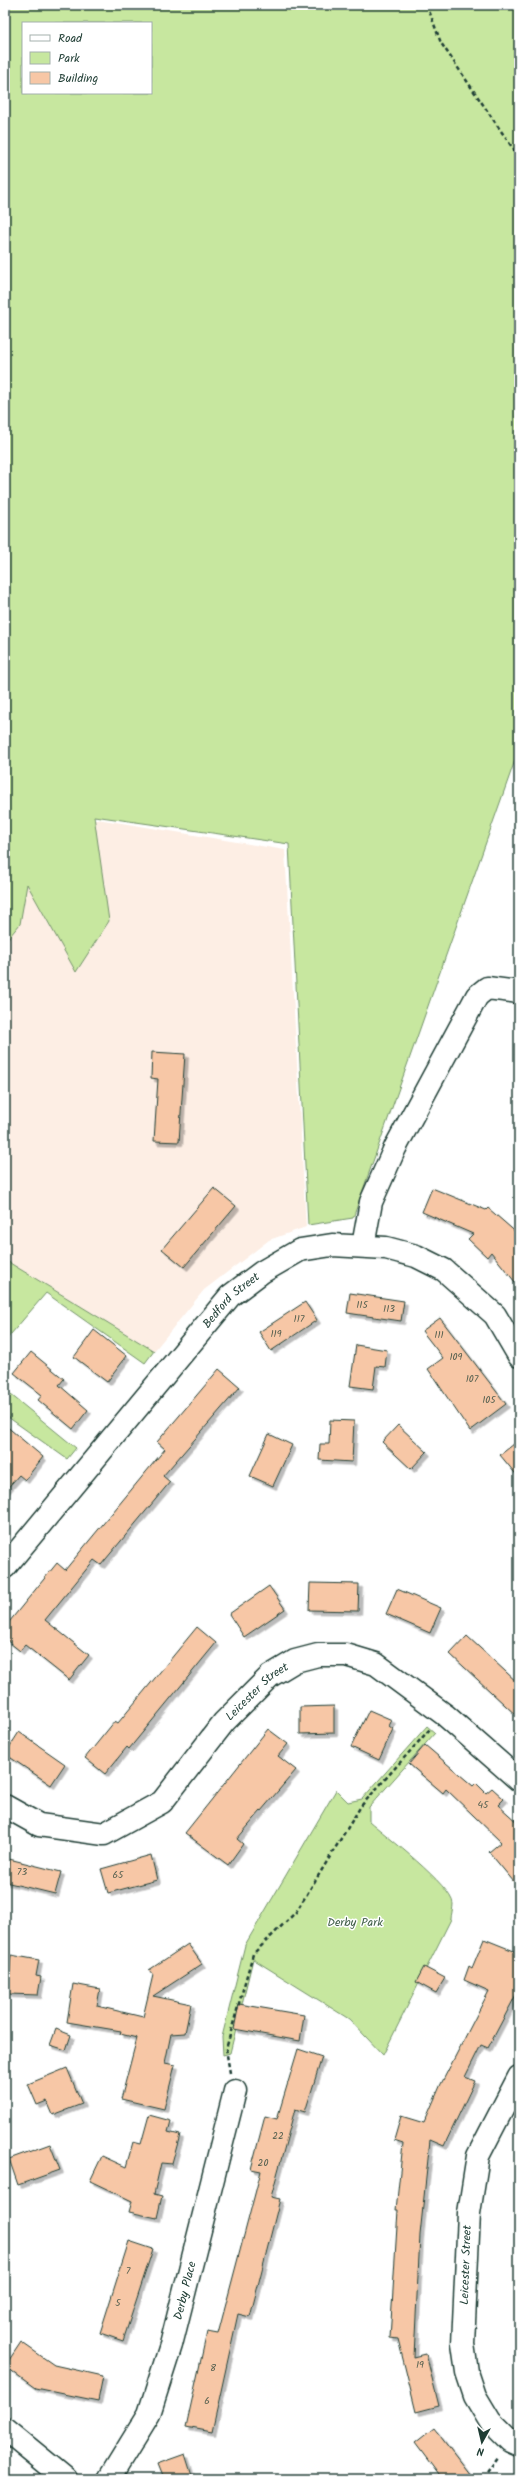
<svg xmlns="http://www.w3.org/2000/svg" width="524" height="2484" viewBox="0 0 524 2484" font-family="Kalam,sans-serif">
	<defs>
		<filter id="shadow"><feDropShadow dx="3.5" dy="3.5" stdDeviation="0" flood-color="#0004"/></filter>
	</defs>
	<rect width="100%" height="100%" fill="#fff"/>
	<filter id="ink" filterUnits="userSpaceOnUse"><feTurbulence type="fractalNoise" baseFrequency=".025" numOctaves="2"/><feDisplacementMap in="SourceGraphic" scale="8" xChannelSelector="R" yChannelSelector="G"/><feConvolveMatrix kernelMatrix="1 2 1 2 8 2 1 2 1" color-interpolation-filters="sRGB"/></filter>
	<g filter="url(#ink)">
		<path fill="#fdeee4" d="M97,819L285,850L306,1227L269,1240L204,1290L154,1351L5,1260V840Z"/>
		<path fill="#c7e79f" stroke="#73926a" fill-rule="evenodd" d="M5,5H519V749L353,1218L308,1225L289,844L94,816L109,921L76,972L27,884L20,924L5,942ZM23,23H151V93H23Z
			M5,1260L154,1351L145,1363L46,1293L5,1341Z
			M5,1390L76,1448L67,1459L5,1415Z
			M427,1726L435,1733L369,1807V1821C385,1835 452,1886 453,1904C453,1909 451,1915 451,1919L383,2055L349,2019L253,1959L230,2053L223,2055L222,2037L245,1945L336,1790L348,1802L362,1799Z"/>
		<path fill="#f7c7a6" stroke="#1f3d34" filter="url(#shadow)" d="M152,1052L185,1054L179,1142L154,1141L158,1079L151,1078Z
			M214,1188L236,1206L184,1267L162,1249Z
			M432,1188L486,1210L488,1208L519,1235V1287L491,1252L487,1257L468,1239L473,1234L422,1212Z
			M350,1293L404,1301L401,1321L347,1313Z
			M305,1302L317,1320L271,1351L259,1332Z
			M440,1318L506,1404L470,1431L428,1369L443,1358L422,1331Z
			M94,1330L127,1356L107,1382L74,1357Z
			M356,1345L387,1350L385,1367L376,1366L373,1389L350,1386Z
			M31,1352L64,1379L59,1385L88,1410L73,1429L38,1400L42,1395L14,1373Z
			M219,1369L240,1387L163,1476L170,1482L101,1565L94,1560L45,1620L89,1655L69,1680L25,1645L20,1651L5,1639V1627L57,1563L65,1570L165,1449L157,1442Z
			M330,1420L354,1421L352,1462L319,1460L320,1444H329Z
			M5,1425L43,1457L25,1480L19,1475L5,1491Z
			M398,1425L427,1452L411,1469L382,1442Z
			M269,1434L292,1445L273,1486L250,1476Z
			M519,1440V1478L500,1455Z
			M310,1583L359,1584L358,1611L309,1610Z
			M269,1586L285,1609L244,1637L229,1614Z
			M397,1589L441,1608L430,1633L386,1614Z
			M197,1627L216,1643L129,1749L127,1747L105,1774L85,1758L115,1721L118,1723Z
			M467,1636L519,1684V1718L450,1654Z
			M334,1706V1733L300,1734V1707Z
			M369,1710L392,1720L389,1726L393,1729L379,1760L351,1747Z
			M268,1729L288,1744L278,1756L296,1770L237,1839L243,1844L228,1865L185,1833Z
			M19,1732L65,1764L51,1785L5,1754Z
			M425,1745L473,1786L476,1783L486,1793L492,1788L504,1799L498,1805L519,1824V1888L489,1852L501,1842L446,1789L443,1793L409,1764Z
			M151,1855L157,1880L108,1893L101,1869Z
			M9,1859L61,1872L55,1894L5,1882Z
			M484,1939L519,1953V1989L488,2048L481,2045L465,2077L475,2081L444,2146L430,2140L420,2235L414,2357L426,2354L439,2406L416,2412L398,2339L390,2338L398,2210H396L403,2143L394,2140L401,2116L424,2123L441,2084L489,1991L464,1980L469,1966L472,1968Z
			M188,1944L202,1964L153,1996L191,2004L185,2033L171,2034L165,2063L175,2065L164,2109L121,2099L137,2038L120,2034L121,2031L67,2022L73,1984L100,1989L97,2006L143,2017L153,1975L149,1970Z
			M11,1955L39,1960L36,1976L41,1977L38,1995L8,1994Z
			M424,1967L445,1978L436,1993L416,1982Z
			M239,2004L304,2015L300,2041L234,2029Z
			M56,2029L71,2035L66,2050L50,2045Z
			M298,2049L322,2057L305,2112L295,2109L271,2197L280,2199L250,2317L238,2314L212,2432L186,2427L207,2332L218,2334L261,2171L251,2169L265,2116L277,2119Z
			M67,2068L82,2104L53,2115L47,2101L37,2105L28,2084Z
			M149,2115L171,2121L168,2132L180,2135L172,2164L161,2163L154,2194L162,2196L157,2218L129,2212L132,2201L90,2181L102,2156L126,2167L133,2142L141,2144Z
			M50,2144L60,2170L18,2185L9,2159Z
			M129,2241L153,2249L123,2341L100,2333Z
			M21,2342L54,2365L103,2376L98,2401L35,2388L5,2366Z
			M434,2428L473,2479H442L415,2443Z
			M185,2454L193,2479H163L157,2464Z"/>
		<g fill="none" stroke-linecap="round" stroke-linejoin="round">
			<defs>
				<g id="minor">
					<path d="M363,1246L371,1202L395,1148L477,996L487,988L519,992"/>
					<path id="s1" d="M5,1567L230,1296L262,1272L300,1250L332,1245L386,1248L416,1256L444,1270L495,1315L519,1356"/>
					<path id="s2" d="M5,1806L39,1825L104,1834L162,1802L224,1722L270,1676L295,1661L318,1655H346L376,1664L445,1715L519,1780"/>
					<path d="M519,2077L478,2156L469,2213L463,2344L467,2372L475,2396L490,2421L510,2441L519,2445"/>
					<path d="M5,2429L66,2479"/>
					<path id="s3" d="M109,2479L149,2414L171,2345L235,2091"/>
				</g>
			</defs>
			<use href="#minor" stroke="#1f3d34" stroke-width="25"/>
			<path stroke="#1f3d34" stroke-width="2.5" stroke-dasharray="4 3" stroke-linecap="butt" d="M427,5L441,43L514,150L519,173
				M230,2073L226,2049L253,1954L296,1912L361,1806L430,1729
				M483,2479L498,2458"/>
			<use href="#minor" stroke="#fff" stroke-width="22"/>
		</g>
	</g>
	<g text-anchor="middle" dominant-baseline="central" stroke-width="3" stroke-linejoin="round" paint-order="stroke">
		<g font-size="10" fill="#556050">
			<text x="362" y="1305">115</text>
			<text x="389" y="1309">113</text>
			<text x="299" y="1319">117</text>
			<text x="276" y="1334">119</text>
			<text x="439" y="1335">111</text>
			<text x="456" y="1357">109</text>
			<text x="472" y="1379">107</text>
			<text x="489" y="1400">105</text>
			<text x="483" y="1805">45</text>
			<text x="22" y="1872">73</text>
			<text x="118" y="1875">65</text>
			<text x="278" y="2136">22</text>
			<text x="263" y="2163">20</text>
			<text x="128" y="2271">7</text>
			<text x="118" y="2303">5</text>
			<text x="420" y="2365">19</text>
			<text x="213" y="2368">8</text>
			<text x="207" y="2401">6</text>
		</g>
		<g font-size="12" fill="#1f3d34" stroke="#fff">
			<text stroke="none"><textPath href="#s1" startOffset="350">Bedford Street</textPath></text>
			<text stroke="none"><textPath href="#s2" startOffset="317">Leicester Street</textPath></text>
			<text transform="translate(466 2265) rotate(-88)">Leicester Street</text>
			<text stroke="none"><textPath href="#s3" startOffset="205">Derby Place</textPath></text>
		</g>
		<g font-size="12" fill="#415f49" stroke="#fff">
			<text x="355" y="1922">Derby Park</text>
		</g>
	</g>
	<rect width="524" height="2484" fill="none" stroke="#fff" stroke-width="20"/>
	<rect x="10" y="10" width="504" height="2464" fill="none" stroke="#1f3d34" stroke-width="1.5" filter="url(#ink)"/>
	<rect x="22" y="22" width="130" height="72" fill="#ffffff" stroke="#a5b1ae"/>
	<rect x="30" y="35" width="20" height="6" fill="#ffffff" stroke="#a5b1ae"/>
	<text x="58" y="42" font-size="12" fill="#1f3d34">Road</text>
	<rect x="30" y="52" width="20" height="12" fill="#c7e79f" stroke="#a5b1ae"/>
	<text x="58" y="62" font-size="12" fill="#1f3d34">Park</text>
	<rect x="30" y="72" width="20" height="12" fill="#f7c7a6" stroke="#a5b1ae"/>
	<text x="58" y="82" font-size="12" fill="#1f3d34">Building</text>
	<g transform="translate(482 2442) rotate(188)" stroke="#ffffff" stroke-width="3" paint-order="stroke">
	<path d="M0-3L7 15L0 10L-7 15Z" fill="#1f3d34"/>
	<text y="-6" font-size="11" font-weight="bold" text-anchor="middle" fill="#1f3d34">N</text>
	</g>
</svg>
